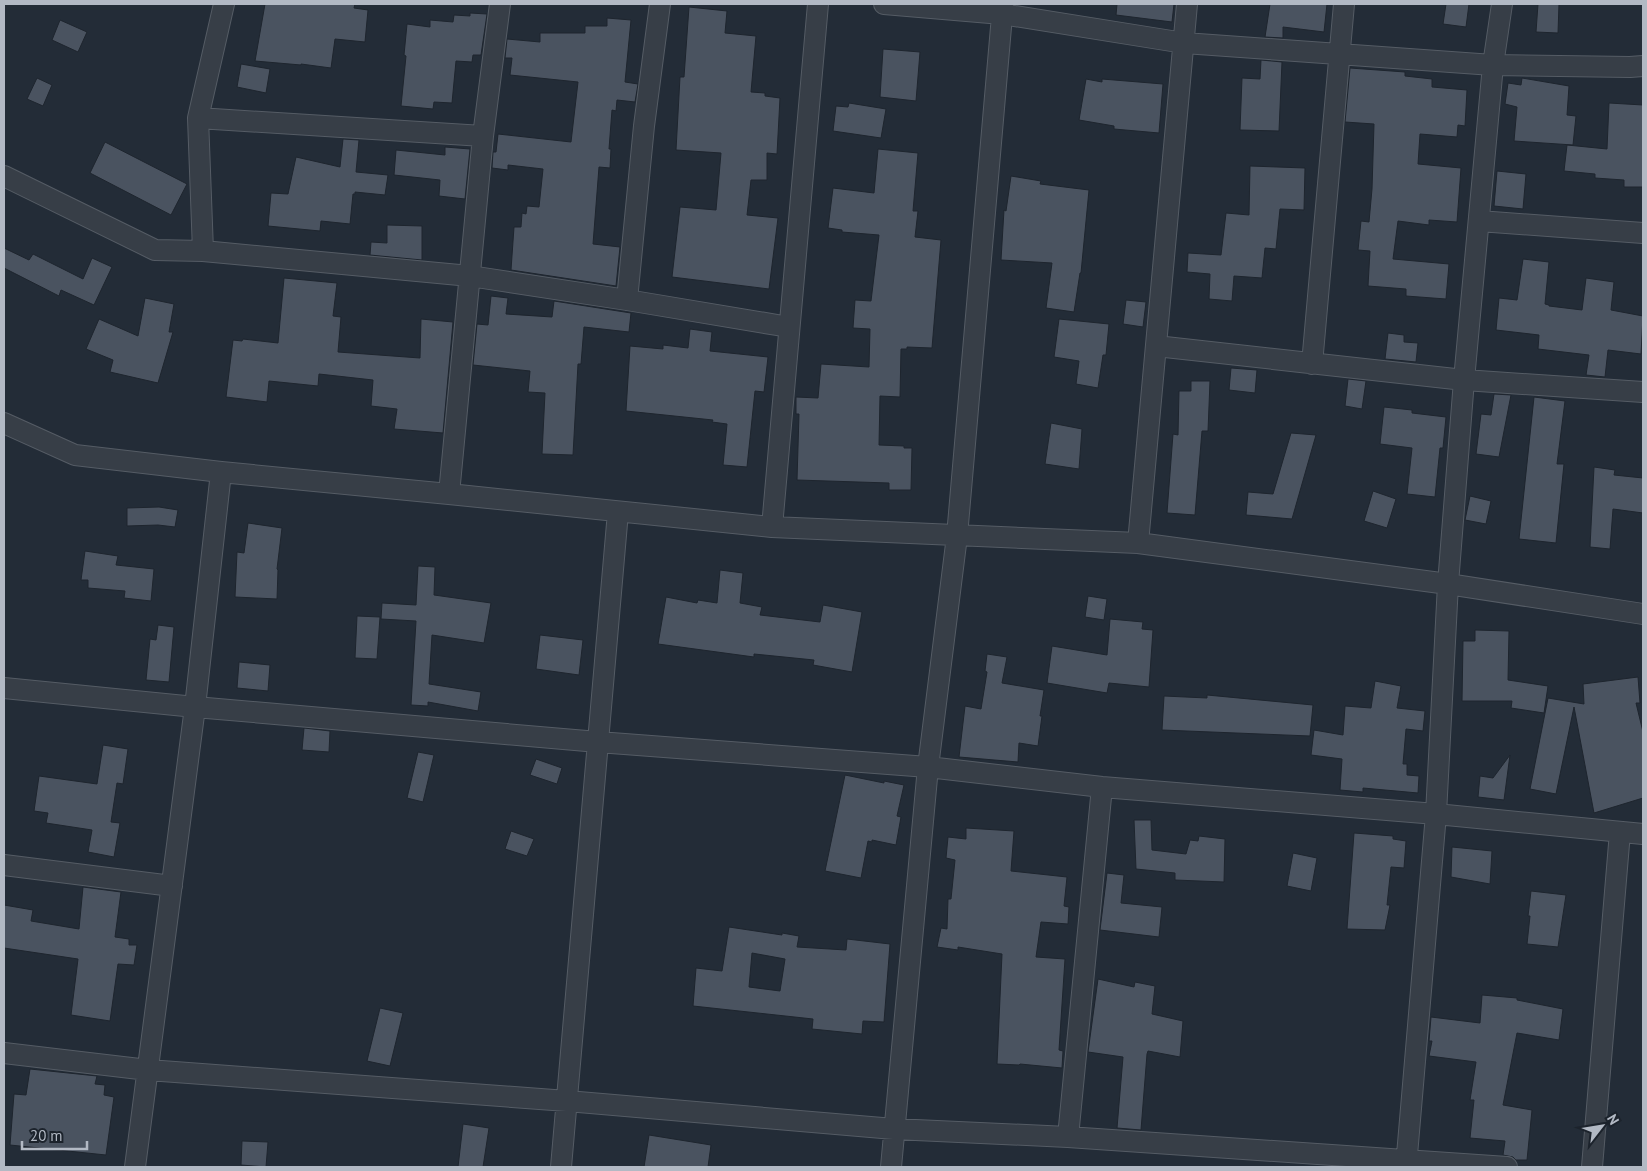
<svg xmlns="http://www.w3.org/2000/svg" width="1647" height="1171" viewBox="0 0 1647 1171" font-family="'PT Sans',sans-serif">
	<rect width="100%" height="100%" fill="#232c37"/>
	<path fill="#4a5360" stroke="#1e252e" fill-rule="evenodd" d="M265,4H355L354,8L368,10L365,42L335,39L331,68L301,64V65L255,61Z
		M1117,4H1174L1172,22L1116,15Z
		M1270,4H1327L1324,32L1283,27V38L1265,37Z
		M1446,4H1469L1466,27L1443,24Z
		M1538,4H1559L1558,33L1536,32Z
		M689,7L727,11L725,33L756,36L751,92L765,93V96L780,98L777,154L767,153V180H751L747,215L778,218L769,289L672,277L680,207L716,210L721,153L676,150L680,77H684Z
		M470,13L487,14L481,55H473L472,62L456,61L452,103L434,102L433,109L401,106L406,56L404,55L407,24L430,27V20L453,22L454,15L470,16Z
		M607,18L631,20L625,82L638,84L635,102L617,100L616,111L612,110L609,149H611L610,168L599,167L593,244L620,247L616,286L511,270L514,227H521L522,213L526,214L527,206L539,207L543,169L508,165V170L492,168L493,152H496L498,134L571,142L578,82L510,75L512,58H505L507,39L540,42V33H585V26H607Z
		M60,20L87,32L78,52L52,40Z
		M883,49L920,52L916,101L880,97Z
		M1261,60L1282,62L1279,131L1240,130L1242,78L1260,79Z
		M241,64L270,69L266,93L237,87Z
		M1350,68L1405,72V76L1432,79V87L1467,90L1465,126L1458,125L1457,137L1420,134L1418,164L1461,168L1457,222L1429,220V225L1398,221L1393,259L1449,264L1446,299L1406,296V289L1368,286L1370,251L1358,250L1361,221L1369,222L1372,189L1374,124L1345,122Z
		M37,78L52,85L43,106L27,99Z
		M1522,78L1569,86L1567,115L1576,116L1573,145L1514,141L1517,107L1505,104L1508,83L1521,85Z
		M1086,79L1102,82V79L1163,84L1159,133L1114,129V126L1079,120Z
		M849,103L886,109L881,138L833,131L836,106L848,107Z
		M1609,103L1643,105V187H1624V180L1595,178V174L1564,171L1567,145L1607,149Z
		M343,139L359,140L356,172L388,175L385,195L355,192V194H353L350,224L321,221L320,231L268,226L271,193L288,194L296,157L340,167Z
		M105,142L187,184L171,215L90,173Z
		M445,147L470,149L465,199L439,196L440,180L394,175L396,150L445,155Z
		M878,149L918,153L913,211H918L915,237L941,240L932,348L907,347V349H901L900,397L880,396L879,445L904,446V448H912L911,490H889V483L797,480L799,414H796V397L818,398L821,364L869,367L870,329L853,328L855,300L871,301L879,235L842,232V230L828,228L833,188L874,193Z
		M1250,166L1305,168L1304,210L1280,209L1276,249L1265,248L1262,278L1234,276L1232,301L1209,299L1210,274L1187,272L1188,253L1221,255L1226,213L1249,215Z
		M1497,171L1526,174L1523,209L1494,206Z
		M1011,176L1041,181L1040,184L1089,190L1081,273H1080L1074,312L1046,308L1052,263L1001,260L1004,210L1006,211Z
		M387,225L422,226V260L370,255L371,242L387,243Z
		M4,248L29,260L33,254L83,279L92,258L112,267L94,305L61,290L59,296L4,268Z
		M1523,259L1549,262L1545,304L1549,305V306L1582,310L1586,278L1614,282L1611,310L1643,316L1641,354L1608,350L1605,377L1586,375L1589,355L1538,349L1539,335L1496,330L1499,298L1517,300Z
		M284,278L337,283L333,316L341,317L338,352L420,358L421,319L453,322L443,433L394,429L397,409L371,406L373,380L319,374L318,386L269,381L267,402L226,397L233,340L242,341L243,339L278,343Z
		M491,296L508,298L506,314L552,317L554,301L631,313L629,332L584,327L581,364H578L573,455L542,454L545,393L528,392L530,371L473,365L477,324L488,325Z
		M145,298L174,304L169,332H173L158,383L110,372L113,360L86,349L99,319L138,336Z
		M1126,300L1146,302L1143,327L1123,324Z
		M1059,319L1109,324L1106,355H1103L1098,388L1076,384L1079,361L1054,357Z
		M690,329L712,332L710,351L768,357L764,392L755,391L747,467L723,465L727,424L712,422L713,420L626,411L630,346L663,349V345L688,348Z
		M1388,333L1404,335V342L1418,343L1416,362L1385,359Z
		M1231,368L1257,370L1255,393L1229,390Z
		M1348,379L1366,381L1362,409L1345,406Z
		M1191,381H1210L1208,431H1202L1195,515L1167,513L1173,434L1178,435L1179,391H1191Z
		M1494,394L1511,395L1499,457L1476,454L1481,414L1491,415Z
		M1534,397L1565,401L1557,464H1564L1556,543L1519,539Z
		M1384,407L1412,410V413L1446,417L1443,448H1440L1435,497L1407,494L1412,448L1380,444Z
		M1051,423L1082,429L1079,469L1045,464Z
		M1291,433L1316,435L1292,519L1246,515L1248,492L1273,494Z
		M1594,467L1615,470L1614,475L1643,478V513L1613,509L1610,549L1590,547Z
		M1373,491L1396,499L1387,528L1364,521Z
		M1470,496L1491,501L1486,524L1465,520Z
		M159,507L178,510L175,527L158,525L127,526V508Z
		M248,523L282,528L277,569L278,570L277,599L235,597L237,552L244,553Z
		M85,551L118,556L116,565L154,569L151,601L124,598L125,591L88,588V580H81Z
		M418,566L435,567L434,595L491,603L484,643L432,635L429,684L481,692L478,711L428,702V706L411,705L416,621L381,619L382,603L416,605Z
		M720,570L743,573L740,603L762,607L760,615L820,622L823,605L862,612L852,672L813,665L814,660L754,654V657L658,644L666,597L697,603L698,600L717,603Z
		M1088,596L1107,599L1104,620L1085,617Z
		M357,616L380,617L377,659L355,658Z
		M1110,619L1143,622L1142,629L1153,630L1149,687L1109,683L1107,693L1047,683L1052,646L1107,655Z
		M158,625L174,627L169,682L146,680L150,639L156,640Z
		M1475,630L1509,631L1508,680L1548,686L1544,713L1511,708L1512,701H1462L1463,641H1475Z
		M540,635L583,640L579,675L536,669Z
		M987,654L1007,657L1002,683L1044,690L1040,716H1042L1038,746L1019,743L1018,762L959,757L965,706L981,709L987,672L985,671Z
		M239,662L270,665L268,691L237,688Z
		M1638,677L1640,703H1636L1643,732V798L1594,813L1574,707L1556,794L1530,789L1548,698L1584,704L1583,684Z
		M1375,681L1401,686L1397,708L1425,711L1423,731L1406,729L1403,764H1407V775L1419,776L1418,793L1363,788V792L1340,790L1342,759L1311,755L1314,730L1343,735L1345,706L1371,708Z
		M1207,695L1313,705L1310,736L1162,730L1164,696L1207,698Z
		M304,728L330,731L329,752L302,750Z
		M103,745L128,749L123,784L117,783L111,822L120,823L114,857L88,852L92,830L46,823L48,813L34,811L39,776L97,784Z
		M418,752L434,755L423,802L407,798Z
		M1510,755L1504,800L1478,797L1480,776L1493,778Z
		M536,759L562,768L557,784L530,775Z
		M845,775L884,783V781L904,785L897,816L901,817L896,845L872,840V842L868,841L861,878L825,871Z
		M1134,820H1151L1152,850L1186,854L1190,840L1198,841L1199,836L1225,839L1224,882L1175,880V873L1136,869Z
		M966,828L1014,831L1011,871L1067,877L1064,906L1069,907L1068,924L1041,922L1036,957L1065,959L1059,1050L1063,1051L1062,1068L1020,1064L1019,1065L997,1064L1002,954L958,947V950L937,947L941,928L947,929L948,899H951L955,860L946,858L948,837L966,839Z
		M511,831L534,839L527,856L505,849Z
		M1354,833L1393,836V839L1406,841L1404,868L1391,867L1387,905H1390L1385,930L1347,929Z
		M1452,847L1492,851L1490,884L1451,877Z
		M1293,853L1317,858L1311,891L1287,886Z
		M1107,873L1124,875L1121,903L1162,907L1159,937L1100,930Z
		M83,887L121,892L115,937L129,939V945H137L134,965L118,964L110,1021L71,1015L78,959L4,948V905L33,910L31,921L79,929Z
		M1531,891L1566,895L1558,947L1527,944L1530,916H1528Z
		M729,927L782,935V933L799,936L797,947L846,950L847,939L890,944L884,1022L863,1021L862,1034L812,1029L813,1019L693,1006L696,968L722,971ZM752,953L785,959L780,991L749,987Z
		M1098,979L1134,987L1135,982L1155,986L1152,1014L1183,1021L1180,1057L1148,1051L1147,1054L1141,1130L1117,1128L1123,1057L1088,1052Z
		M1482,995L1517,998V1000L1563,1009L1559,1040L1517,1033L1503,1105L1532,1110L1527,1160H1516L1513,1157L1503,1155L1505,1141L1470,1138L1474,1100H1470L1476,1062L1429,1056L1432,1041H1429L1431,1017L1480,1023Z
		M380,1008L403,1013L390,1066L367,1061Z
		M30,1069L97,1076L95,1084L105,1085L104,1095L114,1097L106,1155L10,1145L14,1094L26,1095Z
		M463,1124L489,1128L483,1167H458Z
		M649,1135L711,1145L708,1167H644Z
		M242,1141L268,1142L266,1167L241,1165Z"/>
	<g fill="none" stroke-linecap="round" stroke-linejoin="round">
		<defs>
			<path id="minor" d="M884,4L1002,14L1184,43L1493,65L1630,67L1643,66
				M198,118L483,136
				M4,176L155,250L203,251L470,276L627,300L789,327
				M1479,221L1643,233
				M203,251L198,118L224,4
				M627,300L644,126L660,4
				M1156,346L1464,380L1643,392
				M1312,364L1344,4
				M4,423L75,455L221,472L449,494L772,527L1138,543L1448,584L1643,614
				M449,494L483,136L500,4
				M772,527L818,4
				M1138,543L1187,4
				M4,688L195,707L598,742L928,767L1102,787L1436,814L1643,834
				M4,865L172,886
				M4,1053L148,1070L567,1101L894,1129L1068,1137L1507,1167
				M1068,1137L1102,787
				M135,1167L195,707L221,472
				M561,1167L618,512
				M891,1167L928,767L957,536L1003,4
				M1406,1167L1436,814L1448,584L1464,380L1493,65L1502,4
				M1592,1167L1620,832"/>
		</defs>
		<use href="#minor" stroke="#555c65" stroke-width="22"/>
		<use href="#minor" stroke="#373e47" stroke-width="20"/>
	</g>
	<rect width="1647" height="1171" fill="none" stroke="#b2b9c4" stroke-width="10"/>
	<g transform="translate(1602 1126) rotate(59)" stroke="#1c232c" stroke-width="4" paint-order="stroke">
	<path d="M0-4L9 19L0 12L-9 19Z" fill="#b2b9c4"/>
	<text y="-8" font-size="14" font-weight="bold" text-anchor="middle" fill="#b2b9c4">N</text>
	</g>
	<path d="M22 1141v8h65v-8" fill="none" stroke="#b2b9c4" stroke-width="2.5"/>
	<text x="30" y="1141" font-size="15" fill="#b2b9c4" stroke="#1c232c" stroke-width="4" paint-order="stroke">20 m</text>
</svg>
